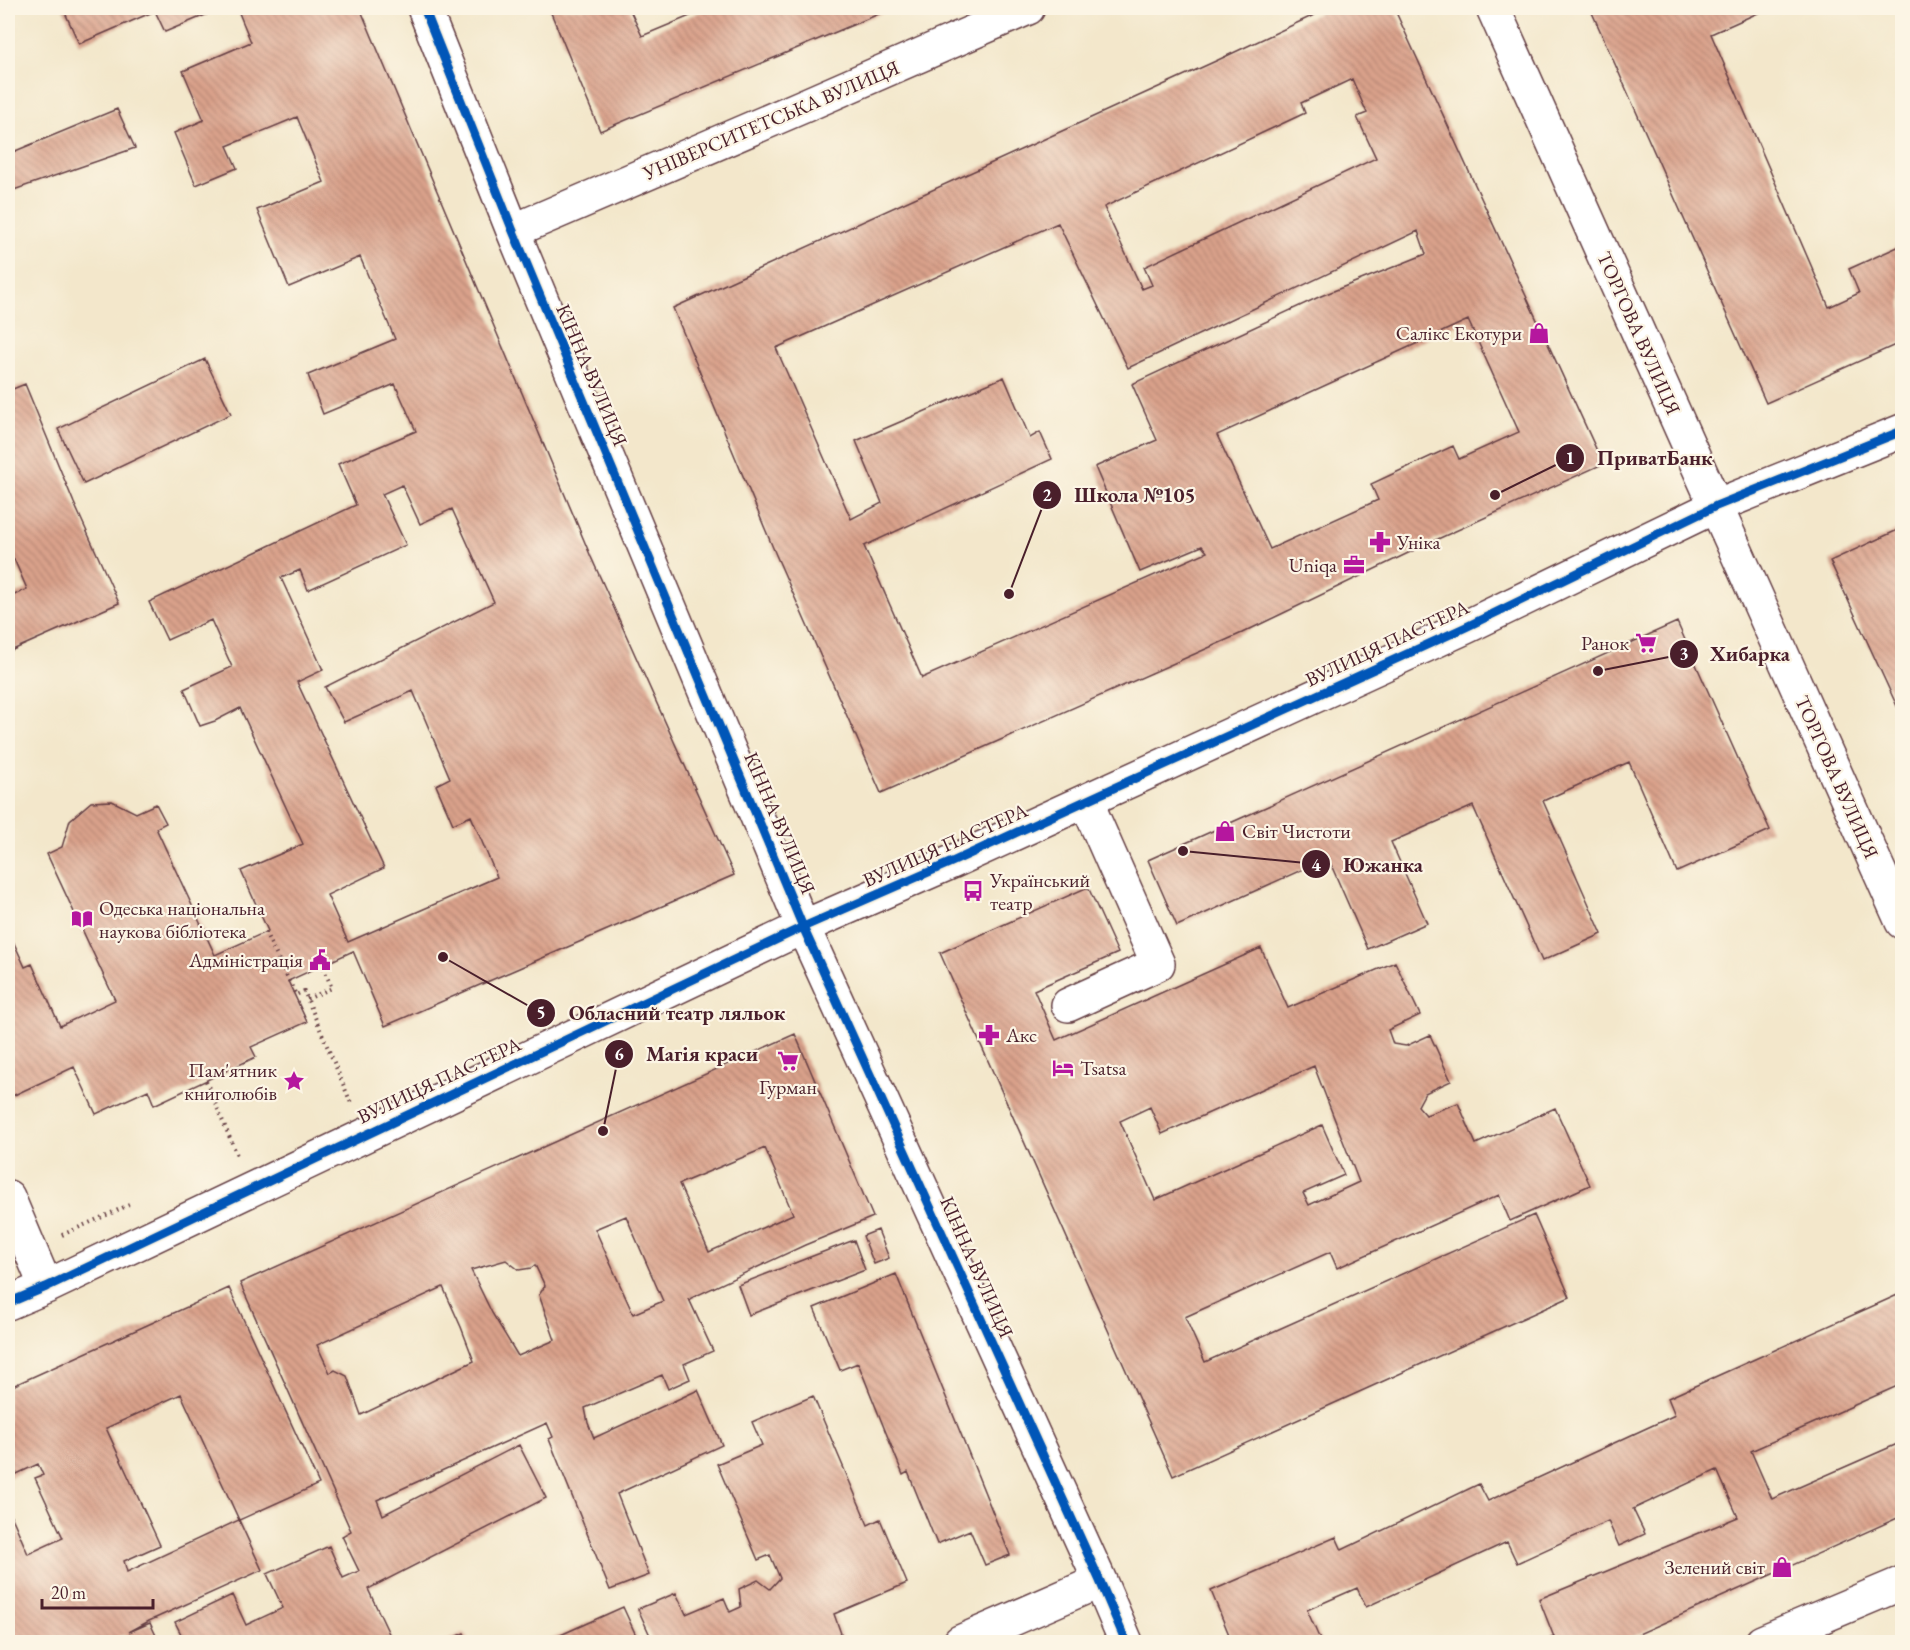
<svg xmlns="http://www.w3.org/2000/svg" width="1910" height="1650" viewBox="0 0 1910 1650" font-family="'EB Garamond',serif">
	<defs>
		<pattern id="building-back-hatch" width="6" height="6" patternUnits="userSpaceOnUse" patternTransform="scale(1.5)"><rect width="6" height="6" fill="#daa28b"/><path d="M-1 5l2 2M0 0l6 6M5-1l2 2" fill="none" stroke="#b38372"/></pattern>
	</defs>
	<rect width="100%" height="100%" fill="#fcf5e5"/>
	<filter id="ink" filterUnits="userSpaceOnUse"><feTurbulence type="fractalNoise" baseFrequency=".0167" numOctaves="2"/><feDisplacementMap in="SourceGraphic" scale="12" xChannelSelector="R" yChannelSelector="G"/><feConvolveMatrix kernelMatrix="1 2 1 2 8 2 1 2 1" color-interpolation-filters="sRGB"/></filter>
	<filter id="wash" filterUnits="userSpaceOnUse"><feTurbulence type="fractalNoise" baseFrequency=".008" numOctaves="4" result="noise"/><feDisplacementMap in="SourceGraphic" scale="24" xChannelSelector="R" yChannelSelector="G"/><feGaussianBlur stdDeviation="1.35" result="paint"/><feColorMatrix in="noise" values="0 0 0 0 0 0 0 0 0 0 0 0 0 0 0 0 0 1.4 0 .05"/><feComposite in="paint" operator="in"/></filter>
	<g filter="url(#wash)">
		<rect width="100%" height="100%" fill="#f3e7cb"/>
		<g id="blocks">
			<path fill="url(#building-back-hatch)" fill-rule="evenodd" d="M63,8H222L165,32L155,11L79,44Z
				M237,8H360L591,557L734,875L385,1026L353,951L288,981L307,1022L251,1047L256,1057L154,1105L148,1090L96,1114L74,1067L8,1098V930L25,967L32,964L60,1026L115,1000L47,854L62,847L70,820L91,802L112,801L136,813L156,804L166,823L156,828L215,955L268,931L241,871L303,844L240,708L215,721L200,726L184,689L232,667L211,620L167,640L149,602L356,505L338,464L416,431L395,384L323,414L308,375L395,339L360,257L289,287L257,210L324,182L297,117L227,146L237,168L196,185L174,133L204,120L183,71L251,42ZM402,485L420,524L452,509L494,602L325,687L344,722L413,691L450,778L436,785L453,824L471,816L497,877L348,942L327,895L384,868L297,682L323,670L281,578L300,570L308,590L406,545L382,494Z
				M549,8H629L642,36L709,8H893L600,131Z
				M1329,8H1394L1603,464L1429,543L1242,633L881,793L776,555L673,308L1218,60ZM1352,79L1367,113L1357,117L1376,158L1144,267L1152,285L1142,289L1104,207L1305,113L1301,103ZM1058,223L1128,368L1418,231L1426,254L1321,296L1132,384L1157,440L1095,467L1140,572L1202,546L1207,552L922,678L864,546L1052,459L1040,432L1030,438L1004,377L856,441L882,503L851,519L776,348ZM1468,320L1519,432L1459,459L1453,446L1397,472L1371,484L1378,500L1270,549L1217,435Z
				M1590,8H1769L1711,34L1714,41L1829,307L1859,293L1849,269L1902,245V342L1766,403Z
				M117,109L135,148L8,192V154Z
				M205,359L231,414L84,484L58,429Z
				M25,384L74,503L119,603L8,652V598L27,589L14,559L8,562V391Z
				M1902,528V717L1830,561Z
				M1677,622L1770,830L1677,872L1629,762L1543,801L1602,934L1542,961L1473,806L1391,842L1427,923L1368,949L1328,858L1177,926L1148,860Z
				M1088,887L1118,953L1034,990L1056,1040L1261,948L1288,1008L1395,962L1420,1015L1388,1030L1393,1044L1406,1046L1430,1035L1451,1081L1425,1093L1418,1106L1426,1115L1458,1103L1476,1144L1555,1108L1590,1185L1510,1221L1499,1195L1337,1268L1330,1252L1185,1317L1205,1362L1534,1215L1570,1297L1173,1476L940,953ZM1314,1066L1359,1182L1309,1205L1303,1193L1344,1175L1322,1125L1155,1200L1120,1121L1150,1107L1162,1134Z
				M795,1034L873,1217L805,1245L689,1299L713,1351L684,1364L690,1379L668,1389L662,1375L585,1408L588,1423L594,1438L698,1390L722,1445L617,1494L649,1575L610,1590L549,1439L553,1437L547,1423L377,1500L383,1515L519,1445L546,1498L368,1589L392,1640L386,1642H185L175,1622L232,1595L246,1625L283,1608L267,1574L329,1546L343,1578L359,1571L342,1536L351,1531L240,1283ZM765,1148L793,1214L709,1252L679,1184ZM626,1216L663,1301L633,1314L595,1229ZM506,1260L519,1270L531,1268L535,1265L545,1286L539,1295L555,1340L518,1356L492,1313L471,1270ZM443,1287L461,1327L474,1361L361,1415L347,1376L335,1370L330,1373L317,1345Z
				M878,1230L889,1258L874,1264L863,1236Z
				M854,1240L865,1270L749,1315L738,1285Z
				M896,1274L1010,1555L985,1565L970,1530L937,1544L908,1472L903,1475L858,1363L840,1370L814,1308Z
				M229,1288L319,1484L239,1520L262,1570L149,1621L129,1632L150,1623L159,1642H127L124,1635L105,1642H8V1508L28,1554L63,1538L35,1478L43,1475L38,1464L8,1478V1388ZM181,1394L239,1520L127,1572L124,1561L160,1545L106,1428Z
				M1902,1293V1384L1751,1451L1772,1499L1902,1442V1516L1621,1642H1541L1554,1637L1539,1599L1738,1517L1717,1470L1633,1509L1645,1534L1619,1546L1608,1521L1517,1563L1507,1542L1366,1607L1357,1588L1307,1610L1321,1642H1232L1211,1591L1336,1537L1342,1550L1479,1484L1488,1501L1675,1415L1668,1398Z
				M813,1396L868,1525L880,1519L907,1583L834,1614L844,1642H653L638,1609L676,1593L686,1614L724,1598L730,1612L741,1607L739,1589L758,1580L770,1589L780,1578L770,1555L758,1560L717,1464L762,1445L752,1422Z
				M623,1607L639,1642H545Z
				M464,1633L469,1642H443Z"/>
		</g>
	</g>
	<g filter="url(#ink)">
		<use href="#blocks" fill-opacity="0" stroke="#633d43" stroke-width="1.5"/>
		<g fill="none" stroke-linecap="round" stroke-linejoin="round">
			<defs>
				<path id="minor" d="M424,8L513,231L803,927L1100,1581L1126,1642
					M1493,8L1902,922
					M513,231L799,108L1028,8
					M1068,1005L1158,964L1086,801
					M8,1197L46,1287
					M8,1303L46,1287L803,927L954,861L1466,627L1716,506L1902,431
					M960,1642L1100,1581
					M1762,1642L1902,1583"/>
			</defs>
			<use href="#minor" stroke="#633d43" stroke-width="36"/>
			<path stroke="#633d43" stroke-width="4" stroke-dasharray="1.5 4.5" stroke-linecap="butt" d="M265,932L296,995L304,991L351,1103
				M307,999L332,988L322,965
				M206,1081L237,1155
				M62,1235L129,1205"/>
			<use href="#minor" stroke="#fff" stroke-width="33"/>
			<defs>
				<path id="cycleway" d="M424,8L513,231L803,927L1100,1581L1126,1642
					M8,1303L46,1287L803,927L954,861L1466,627L1716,506L1902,431"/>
			</defs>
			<use href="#cycleway" stroke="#fcf5e5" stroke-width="13"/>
			<use href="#cycleway" stroke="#0057b8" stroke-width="9"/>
		</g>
	</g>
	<defs>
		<symbol id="shop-bare" viewBox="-9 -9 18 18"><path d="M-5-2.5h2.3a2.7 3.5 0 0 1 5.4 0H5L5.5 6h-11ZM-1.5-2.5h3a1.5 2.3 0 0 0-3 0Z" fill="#b5179e" stroke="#fcf5e5" stroke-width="2.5" paint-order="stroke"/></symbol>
		<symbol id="pharmacy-bare" viewBox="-9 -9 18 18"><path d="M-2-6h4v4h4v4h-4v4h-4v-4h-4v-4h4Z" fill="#b5179e" stroke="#fcf5e5" stroke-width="2.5" paint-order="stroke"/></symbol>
		<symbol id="office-bare" viewBox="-9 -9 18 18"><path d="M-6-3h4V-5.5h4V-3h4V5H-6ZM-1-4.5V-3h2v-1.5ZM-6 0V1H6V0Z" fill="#b5179e" stroke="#fcf5e5" stroke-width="2.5" paint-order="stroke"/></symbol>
		<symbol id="supermarket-bare" viewBox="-9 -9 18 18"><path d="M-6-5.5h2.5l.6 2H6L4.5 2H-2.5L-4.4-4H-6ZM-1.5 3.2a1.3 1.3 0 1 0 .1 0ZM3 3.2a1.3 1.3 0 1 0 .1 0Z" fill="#b5179e" stroke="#fcf5e5" stroke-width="2.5" paint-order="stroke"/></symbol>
		<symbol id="bus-bare" viewBox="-9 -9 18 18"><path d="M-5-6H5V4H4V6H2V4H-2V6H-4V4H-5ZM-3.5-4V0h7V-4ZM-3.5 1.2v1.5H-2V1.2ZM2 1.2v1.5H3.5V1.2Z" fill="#b5179e" stroke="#fcf5e5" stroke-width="2.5" paint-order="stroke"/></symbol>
		<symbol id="library-bare" viewBox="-9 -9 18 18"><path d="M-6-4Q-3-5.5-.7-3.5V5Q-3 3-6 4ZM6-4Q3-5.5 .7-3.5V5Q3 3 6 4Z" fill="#b5179e" stroke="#fcf5e5" stroke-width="2.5" paint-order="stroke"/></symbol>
		<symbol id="civic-bare" viewBox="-9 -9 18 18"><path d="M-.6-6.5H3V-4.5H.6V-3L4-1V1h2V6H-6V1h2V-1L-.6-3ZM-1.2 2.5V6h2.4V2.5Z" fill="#b5179e" stroke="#fcf5e5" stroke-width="2.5" paint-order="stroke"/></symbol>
		<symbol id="hotel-bare" viewBox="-9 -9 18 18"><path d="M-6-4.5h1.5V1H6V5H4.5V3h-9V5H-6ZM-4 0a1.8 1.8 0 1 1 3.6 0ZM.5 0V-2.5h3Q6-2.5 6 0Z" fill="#b5179e" stroke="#fcf5e5" stroke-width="2.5" paint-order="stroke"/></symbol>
		<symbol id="sight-bare" viewBox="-9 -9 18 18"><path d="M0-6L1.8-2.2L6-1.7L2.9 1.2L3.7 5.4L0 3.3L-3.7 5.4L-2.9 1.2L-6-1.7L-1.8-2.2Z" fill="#b5179e" stroke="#fcf5e5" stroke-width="2.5" paint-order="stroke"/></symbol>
	</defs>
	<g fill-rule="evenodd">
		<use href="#shop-bare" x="1524" y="318" width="30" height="30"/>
		<use href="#pharmacy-bare" x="1365" y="527" width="30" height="30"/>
		<use href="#office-bare" x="1339" y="550" width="30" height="30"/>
		<use href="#supermarket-bare" x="1631" y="628" width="30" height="30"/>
		<use href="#shop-bare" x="1210" y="816" width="30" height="30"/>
		<use href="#bus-bare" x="958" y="876" width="30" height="30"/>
		<use href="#library-bare" x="67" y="904" width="30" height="30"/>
		<use href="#civic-bare" x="305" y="945" width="30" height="30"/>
		<use href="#pharmacy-bare" x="974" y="1020" width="30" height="30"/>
		<use href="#supermarket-bare" x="773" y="1046" width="30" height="30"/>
		<use href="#hotel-bare" x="1048" y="1053" width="30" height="30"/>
		<use href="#sight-bare" x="279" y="1066" width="30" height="30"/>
		<use href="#shop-bare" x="1767" y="1552" width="30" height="30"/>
	</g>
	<g text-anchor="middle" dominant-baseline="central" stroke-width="4.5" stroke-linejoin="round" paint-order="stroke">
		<g font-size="20" fill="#4a1f2b" stroke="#fcf5e5">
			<text transform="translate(771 120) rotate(-23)">УНІВЕРСИТЕТСЬКА ВУЛИЦЯ</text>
			<text transform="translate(1639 333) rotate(66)">ТОРГОВА ВУЛИЦЯ</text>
			<text transform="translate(592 375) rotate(67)">КІННА ВУЛИЦЯ</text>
			<text transform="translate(1387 643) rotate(-25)">ВУЛИЦЯ ПАСТЕРА</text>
			<text transform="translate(1837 777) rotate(66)">ТОРГОВА ВУЛИЦЯ</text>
			<text transform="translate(780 823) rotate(67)">КІННА ВУЛИЦЯ</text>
			<text transform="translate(945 845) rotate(-24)">ВУЛИЦЯ ПАСТЕРА</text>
			<text transform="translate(439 1080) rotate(-25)">ВУЛИЦЯ ПАСТЕРА</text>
			<text transform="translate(977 1267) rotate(66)">КІННА ВУЛИЦЯ</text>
		</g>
		<g font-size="20" fill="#4a1f2b" stroke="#fcf5e5" text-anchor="end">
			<text x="1522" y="333">Салікс Екотури</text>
			<text x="1397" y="542" text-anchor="start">Уніка</text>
			<text x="1337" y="565">Uniqa</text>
			<text x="1629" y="643">Ранок</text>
			<text x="1242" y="831" text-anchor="start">Світ Чистоти</text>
			<text x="990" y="880" text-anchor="start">Український<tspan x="990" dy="23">театр</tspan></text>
			<text x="99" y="908" text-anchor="start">Одеська національна<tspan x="99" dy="23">наукова бібліотека</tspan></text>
			<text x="303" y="960">Адміністрація</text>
			<text x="1006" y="1035" text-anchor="start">Акс</text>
			<text x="1080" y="1068" text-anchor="start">Tsatsa</text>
			<text x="277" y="1070">Пам'ятник<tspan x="277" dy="23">книголюбів</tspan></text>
			<text x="788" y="1087" text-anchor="middle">Гурман</text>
			<text x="1765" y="1567">Зелений світ</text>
		</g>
	</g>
	<path fill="none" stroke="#4a1f2b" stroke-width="2" d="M1495 495L1570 458M1009 594L1047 495M1598 671L1684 654M1183 851L1316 864M443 957L541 1013M603 1131L619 1054"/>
	<g fill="#4a1f2b" stroke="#fcf5e5" stroke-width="2">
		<circle cx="1495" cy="495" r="6"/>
		<circle cx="1009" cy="594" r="6"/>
		<circle cx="1598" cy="671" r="6"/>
		<circle cx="1183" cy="851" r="6"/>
		<circle cx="443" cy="957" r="6"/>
		<circle cx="603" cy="1131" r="6"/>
		<circle cx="1570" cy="458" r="15"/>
		<circle cx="1047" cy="495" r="15"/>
		<circle cx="1684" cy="654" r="15"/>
		<circle cx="1316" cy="864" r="15"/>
		<circle cx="541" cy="1013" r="15"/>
		<circle cx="619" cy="1054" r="15"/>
	</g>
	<g font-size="18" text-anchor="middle" font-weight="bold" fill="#fff">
		<text x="1570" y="464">1</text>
		<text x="1047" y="501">2</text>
		<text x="1684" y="660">3</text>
		<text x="1316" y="871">4</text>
		<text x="541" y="1019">5</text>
		<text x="619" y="1060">6</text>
	</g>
	<g font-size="21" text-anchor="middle" font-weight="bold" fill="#4a1f2b" stroke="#fcf5e5" stroke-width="4.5" stroke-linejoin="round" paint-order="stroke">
		<text x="1655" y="465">ПриватБанк</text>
		<text x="1135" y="502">Школа №105</text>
		<text x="1750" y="661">Хибарка</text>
		<text x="1383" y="872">Южанка</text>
		<text x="677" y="1020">Обласний театр ляльок</text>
		<text x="702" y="1061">Магія краси</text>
	</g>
	<rect width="1910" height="1650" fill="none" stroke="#fcf5e5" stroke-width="30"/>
	<path d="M42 1599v9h111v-9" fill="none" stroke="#4a1f2b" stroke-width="3"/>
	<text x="51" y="1599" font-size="18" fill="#4a1f2b" stroke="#fcf5e5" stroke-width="4.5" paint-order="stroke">20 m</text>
</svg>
